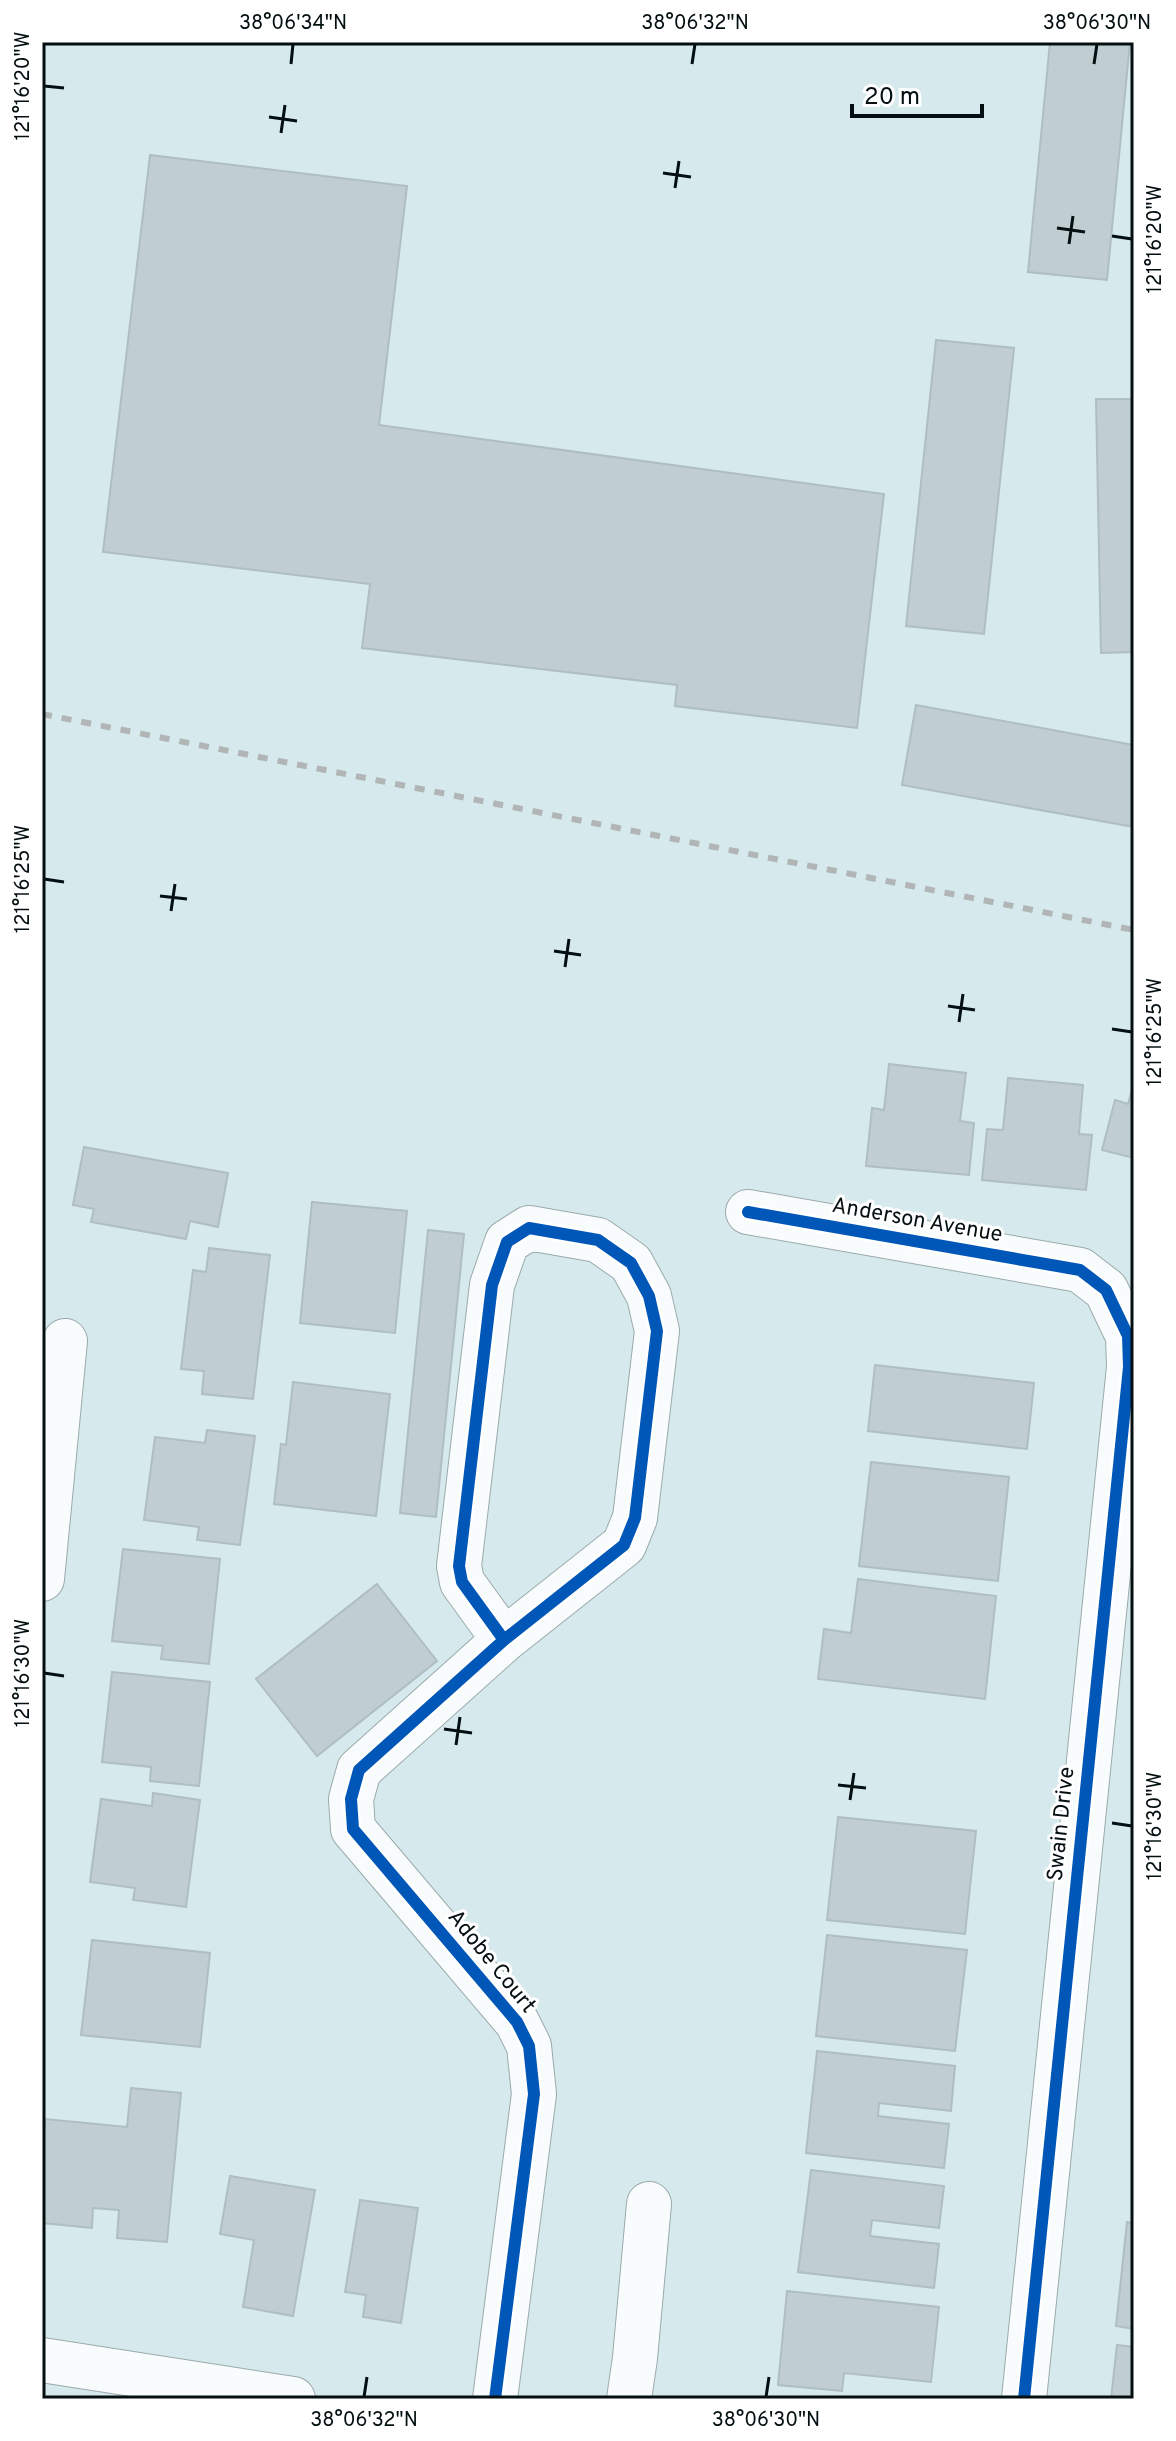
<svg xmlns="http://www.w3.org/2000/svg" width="1176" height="2441" viewBox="0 0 1176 2441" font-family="Overpass,sans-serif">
	<rect width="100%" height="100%" fill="#d6e9ec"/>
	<path fill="#c0ced1" stroke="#afbec0" stroke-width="2" d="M1050,42H1130L1107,280L1028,272Z
		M150,155L407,186L379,425L884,494L857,728L675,706L677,685L362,648L370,584L103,552Z
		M936,340L1014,348L984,634L906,626Z
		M1096,399H1134V652L1101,653Z
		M916,705L1134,745V827L902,785Z
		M889,1064L966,1073L960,1121L974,1123L969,1175L866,1166L872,1108L884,1110Z
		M1008,1078L1083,1085L1079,1134L1092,1135L1086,1190L982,1180L987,1129L1003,1130Z
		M1134,1083V1158L1102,1150L1115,1100L1128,1104Z
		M84,1147L228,1173L218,1227L190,1221L186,1239L91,1222L94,1209L73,1205Z
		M312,1202L407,1211L395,1333L300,1323Z
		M428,1230L464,1234L436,1517L400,1513Z
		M209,1248L270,1255L253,1399L202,1394L204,1371L181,1369L193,1270L206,1272Z
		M875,1365L1034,1383L1027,1449L868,1431Z
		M293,1382L390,1394L376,1516L274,1504L281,1444L286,1445Z
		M207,1430L255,1436L240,1545L197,1540L199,1527L144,1520L155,1437L205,1443Z
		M871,1462L1009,1477L998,1581L859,1566Z
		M123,1549L220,1559L209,1664L161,1659L163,1646L112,1641Z
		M858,1579L996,1596L985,1699L818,1679L824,1629L851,1633Z
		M377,1584L437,1661L317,1756L256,1679Z
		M112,1672L210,1682L199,1786L150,1781L151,1767L102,1762Z
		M153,1793L200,1800L186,1907L133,1900L135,1888L90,1882L101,1799L152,1806Z
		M838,1817L976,1831L965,1934L827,1920Z
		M827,1935L967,1950L955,2051L816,2036Z
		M92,1940L210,1953L200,2047L81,2035Z
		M817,2051L955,2066L951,2111L879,2103L878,2116L949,2124L944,2168L806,2153Z
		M131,2088L181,2093L167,2242L117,2238L119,2210L93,2208L92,2228L42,2223V2156L45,2119L127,2127Z
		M811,2170L944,2186L939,2228L872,2220L870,2236L939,2244L934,2288L798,2272Z
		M230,2176L315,2190L293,2316L243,2307L254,2240L220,2234Z
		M360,2200L418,2208L401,2323L363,2317L366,2295L345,2292Z
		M1127,2222L1134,2223V2329L1116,2326Z
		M787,2291L939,2307L931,2382L844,2373L842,2391L778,2385Z
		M1117,2345L1134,2347V2399H1111Z"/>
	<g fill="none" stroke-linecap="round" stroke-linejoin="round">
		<defs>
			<path id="minor" d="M748,1212L1080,1270L1106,1290L1128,1336L1129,1367L1024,2399
				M529,1228L598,1240L631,1263L649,1296L657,1331L635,1518L624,1545L504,1640L462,1582L459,1566L492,1285L507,1242Z
				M42,1579L65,1341
				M42,2360L293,2399
				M495,2399L534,2094L529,2046L517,2022L353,1829L351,1799L359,1770L504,1640
				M629,2399L635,2358L649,2204"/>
		</defs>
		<use href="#minor" stroke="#9baaac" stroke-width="46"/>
		<use href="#minor" stroke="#f9fcfc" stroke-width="44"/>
		<path stroke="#b1b5b6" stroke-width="6" stroke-dasharray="10 10" stroke-linecap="butt" d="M42,714L1134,930"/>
		<defs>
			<path id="cycleway" d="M748,1212L1080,1270L1106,1290L1128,1336L1129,1367L1024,2399
				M529,1228L598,1240L631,1263L649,1296L657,1331L635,1518L624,1545L504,1640L462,1582L459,1566L492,1285L507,1242Z
				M495,2399L534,2094L529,2046L517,2022L353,1829L351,1799L359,1770L504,1640"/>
		</defs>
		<use href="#cycleway" stroke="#fff" stroke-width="17"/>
		<use href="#cycleway" stroke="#0057b8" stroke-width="12"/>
	</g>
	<path fill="none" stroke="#040f11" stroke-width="3" d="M291,64L293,44M692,64L695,44M1094,64L1097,44M44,86L64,88M269,117L297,121M281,133L285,105M663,173L691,177M675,188L679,161M1057,228L1085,232M1112,236L1132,239M1069,244L1073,216M44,879L64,882M160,896L187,899M171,911L175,884M554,951L581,955M565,967L569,939M948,1006L975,1010M959,1022L963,994M1112,1029L1132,1032M44,1673L64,1676M444,1729L472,1733M456,1745L460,1717M838,1785L866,1788M850,1800L854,1773M1112,1823L1132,1826M364,2397L367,2377M766,2397L769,2377"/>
	<g text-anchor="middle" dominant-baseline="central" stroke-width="6" stroke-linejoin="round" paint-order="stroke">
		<g font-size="22" fill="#040f11" stroke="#fff">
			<text transform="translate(917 1221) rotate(10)">Anderson Avenue</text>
			<text transform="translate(1062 1824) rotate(-84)">Swain Drive</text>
			<text transform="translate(491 1962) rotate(51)">Adobe Court</text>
		</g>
	</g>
	<rect width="1176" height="2441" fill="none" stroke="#ffffff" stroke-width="88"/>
	<path d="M852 104v12h130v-12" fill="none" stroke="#040f11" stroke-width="4"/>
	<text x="864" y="104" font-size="24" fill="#040f11" stroke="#ffffff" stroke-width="6" paint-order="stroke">20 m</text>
	<rect x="44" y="44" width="1088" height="2353" fill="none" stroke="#040f11" stroke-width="3"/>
	<g font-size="20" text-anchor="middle" fill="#040f11">
		<text x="293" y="29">38°06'34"N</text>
		<text x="695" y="29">38°06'32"N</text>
		<text x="1097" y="29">38°06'30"N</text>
		<text transform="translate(22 86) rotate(-90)" y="7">121°16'20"W</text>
		<text transform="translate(1154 239) rotate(-90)" y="7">121°16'20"W</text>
		<text transform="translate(22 879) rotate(-90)" y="7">121°16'25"W</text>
		<text transform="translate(1154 1032) rotate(-90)" y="7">121°16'25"W</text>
		<text transform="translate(22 1673) rotate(-90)" y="7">121°16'30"W</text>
		<text transform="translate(1154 1826) rotate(-90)" y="7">121°16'30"W</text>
		<text x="364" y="2426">38°06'32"N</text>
		<text x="766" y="2426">38°06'30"N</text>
	</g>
</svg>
